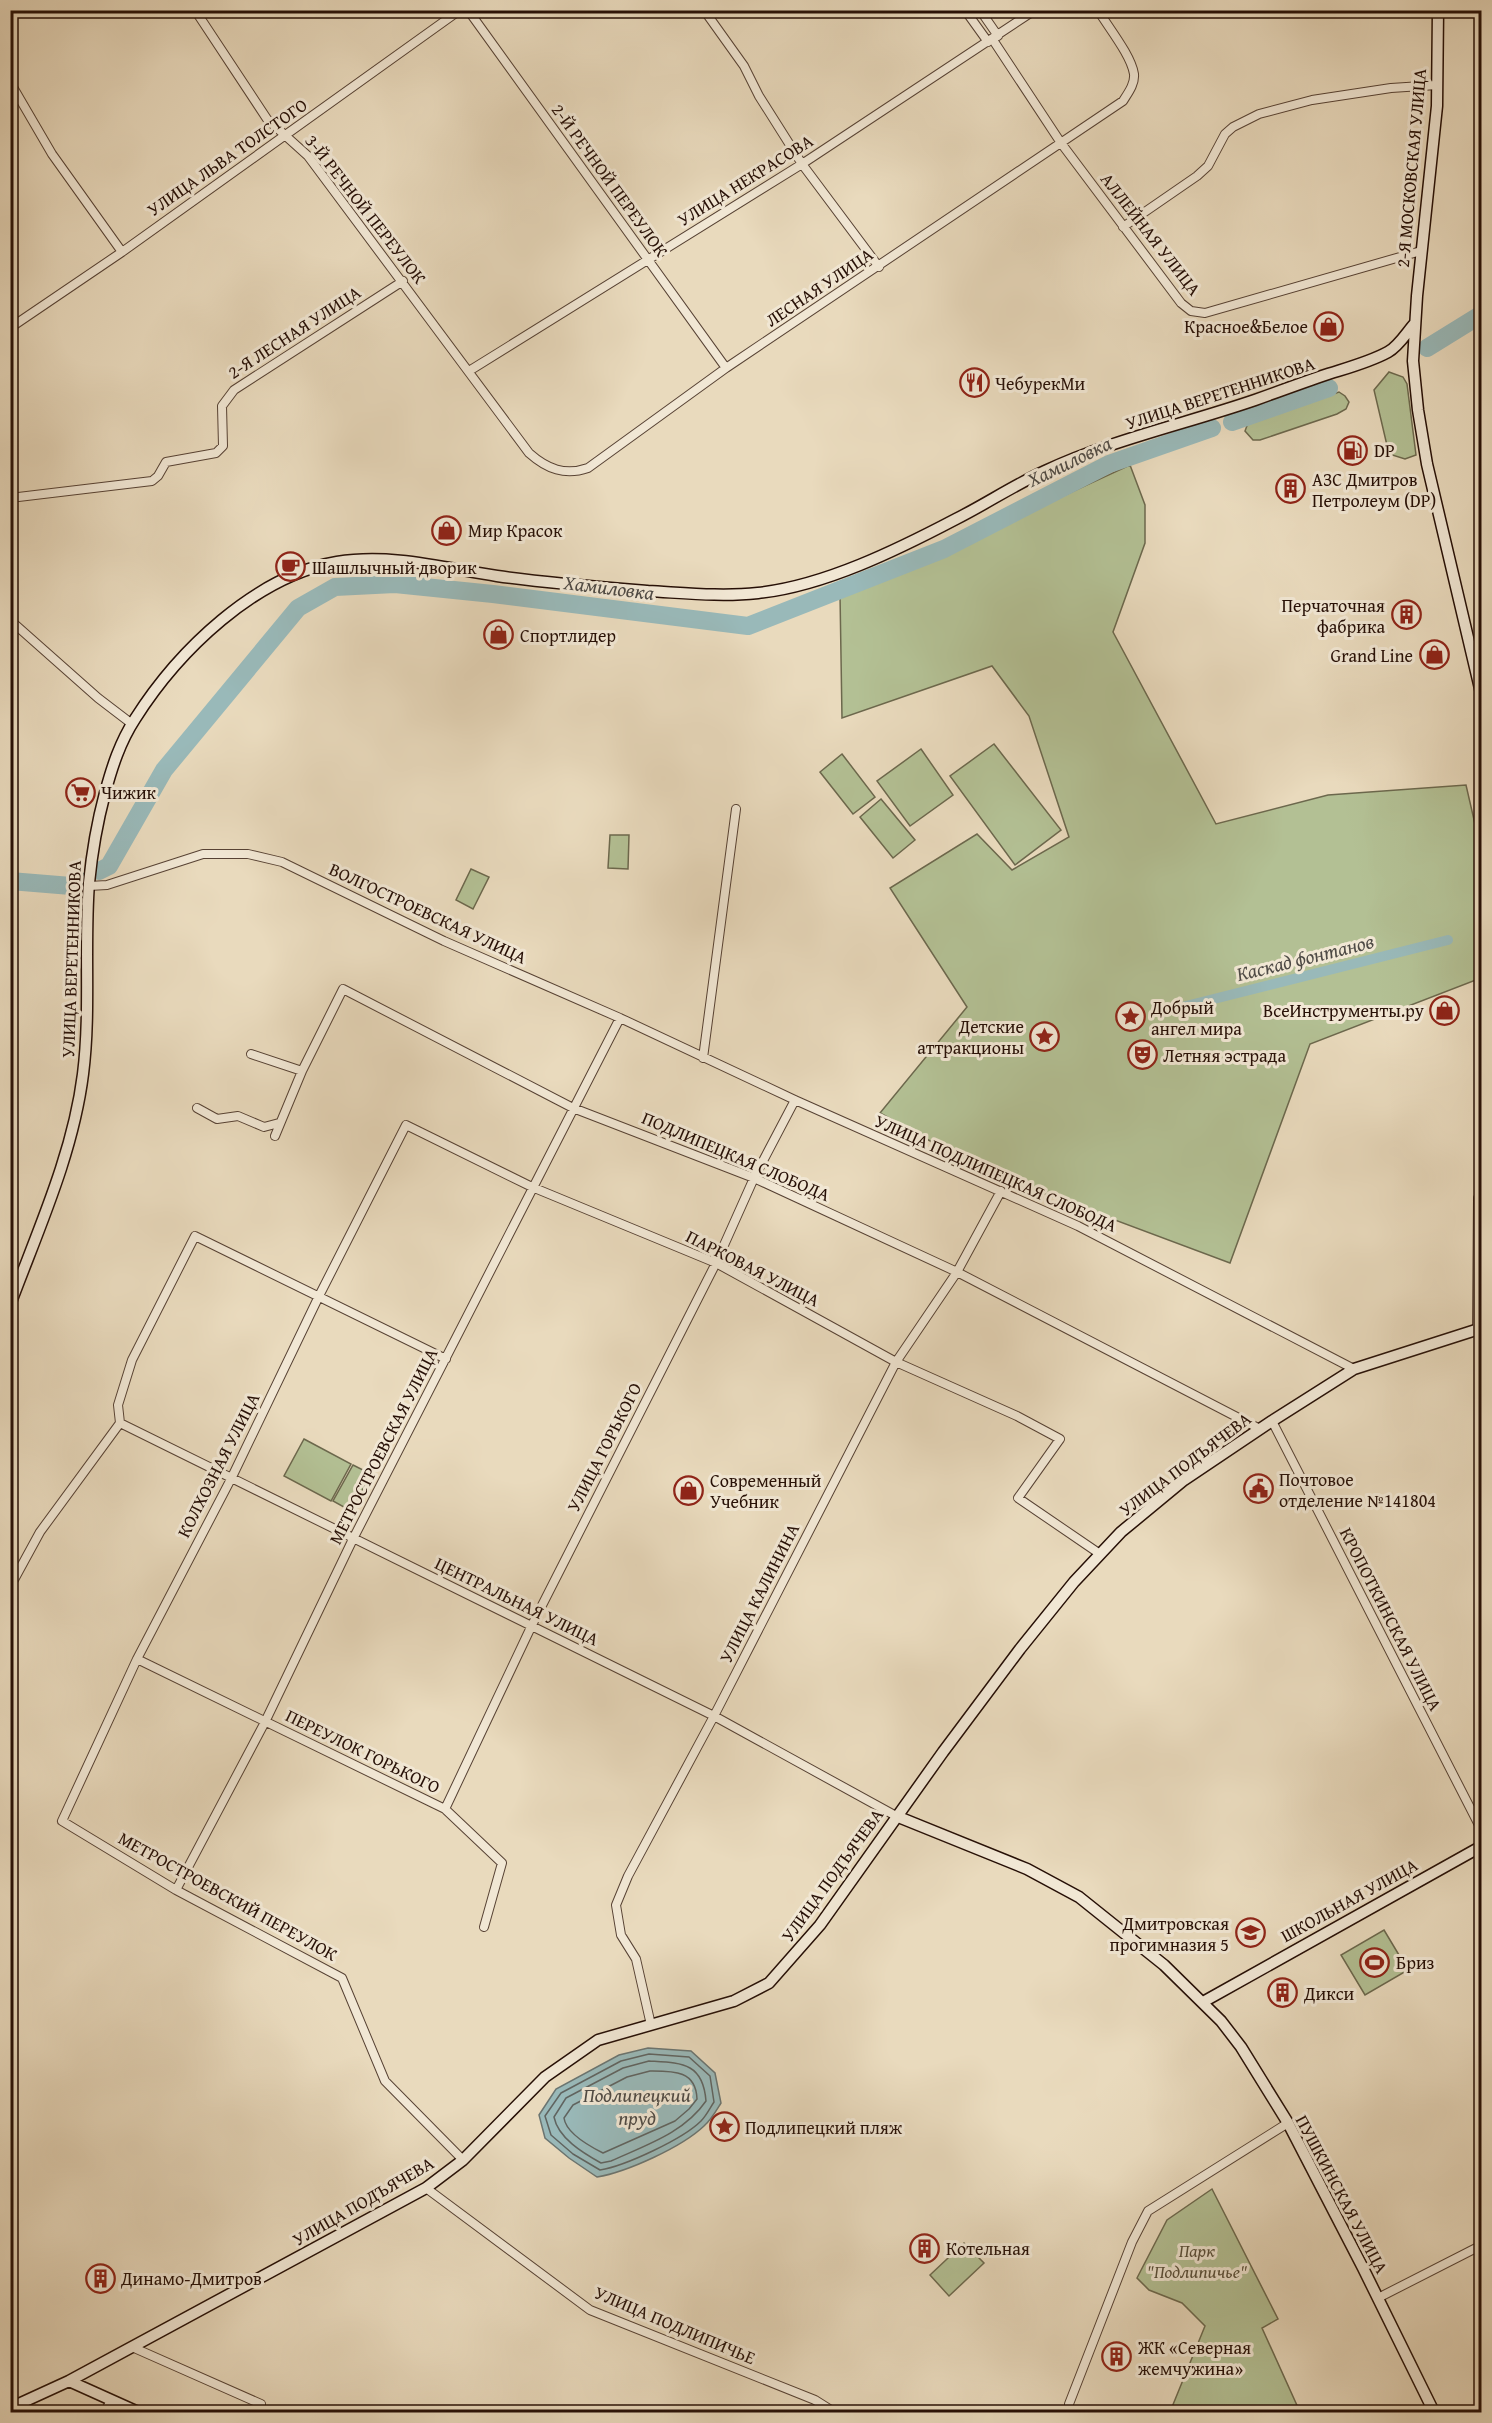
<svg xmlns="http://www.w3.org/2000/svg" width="1492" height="2423" viewBox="0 0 1492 2423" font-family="'Gentium Book Plus',serif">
	<rect width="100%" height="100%" fill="#e9dabd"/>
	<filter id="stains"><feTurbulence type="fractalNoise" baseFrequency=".00333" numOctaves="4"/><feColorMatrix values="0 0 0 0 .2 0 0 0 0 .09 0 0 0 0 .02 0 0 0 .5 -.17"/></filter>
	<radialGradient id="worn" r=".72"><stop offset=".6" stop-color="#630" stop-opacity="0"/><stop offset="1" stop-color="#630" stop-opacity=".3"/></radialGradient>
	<path fill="#b3c094" stroke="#6c684d" stroke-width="1.5" d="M1389,372L1403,377L1407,384L1416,455L1405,459L1389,454L1374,390Z
		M1339,392L1345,396L1349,402L1346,409L1337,414L1260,440H1253L1245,431L1248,423Z
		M1130,465L1145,505V543L1113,632L1216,824L1328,795L1466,785L1481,850V978L1310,1044L1230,1263L984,1171L880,1113L967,1007L890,888L977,834L1012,870L1069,837L1029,716L992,666L842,718L840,594L998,526Z
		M994,744L1061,830L1015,865L950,776Z
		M921,749L953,795L910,826L877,781Z
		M842,754L875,797L853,814L820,772Z
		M881,799L915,840L893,858L860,817Z
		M610,835H629L628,869L608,868Z
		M471,869L489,877L473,909L456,900Z
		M304,1439L351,1464L331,1501L284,1476Z
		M353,1465L371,1474L351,1511L333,1501Z
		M1384,1930L1408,1970L1365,1995L1341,1955Z
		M1212,2189L1278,2319L1262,2328L1300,2412H1170L1205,2326L1182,2303L1149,2290L1137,2278L1167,2220Z
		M964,2243L984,2263L949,2296L930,2275Z"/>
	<path fill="#99b9b9" stroke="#6b7571" stroke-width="1.5" d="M648,2048L691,2051L715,2073L721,2103C716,2111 711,2120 704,2126C682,2147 627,2172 597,2177L569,2158L545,2138L539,2115L556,2089L619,2055Z"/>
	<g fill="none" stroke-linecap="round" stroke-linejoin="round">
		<path stroke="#606460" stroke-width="1.5" d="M649,2054L689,2057L710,2076L714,2102C710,2108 706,2116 701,2121C683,2139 625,2166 600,2170L573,2154L551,2135L545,2116L561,2093L621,2061Z
			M649,2061C681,2063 703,2062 706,2101C684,2133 646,2145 611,2161L601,2163C583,2153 558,2138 554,2117L566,2098L623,2068Z
			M650,2071C673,2071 696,2070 697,2099L689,2109L675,2121L603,2153C591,2147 566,2133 564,2118L573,2105L627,2077Z"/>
		<path stroke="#99b9b9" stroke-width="10" d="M1170,1010L1448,940"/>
		<path stroke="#99b9b9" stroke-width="18" d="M1427,348L1482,314
			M1232,422L1329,388
			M99,871L109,866L164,770L298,608L335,587L395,584L493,594L748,626L944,549L1109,464L1212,428
			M10,881L71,886L81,881"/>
		<defs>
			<path id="street" d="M195,10L267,119L308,156L529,453C547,469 565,476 588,468L726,368L1123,101C1128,93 1135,84 1134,74C1131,55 1108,27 1098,10
				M468,10L726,368
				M704,10L744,66L759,96L802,164L879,267
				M965,10L988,42
				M980,10L998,36
				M993,40L1061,143L1181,303L1191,311L1205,313L1421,251
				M10,82L52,154L122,252
				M1123,227L1197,176L1208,166L1225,134L1233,127L1259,114L1312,100L1391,88L1437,85
				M10,328L122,252L460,10
				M469,371L802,164L1035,10
				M10,498L152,481L158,476L166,462L216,453L223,446L222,406L234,390L403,281
				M10,620L98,698L132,724
				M89,886L107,885L203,854H248L282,862L444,941L620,1018L795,1100L1078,1226L1354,1369
				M251,1054L302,1071
				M703,1058L736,809
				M197,1108L217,1119L238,1116L264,1127L279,1123
				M275,1136L302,1071L343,989L573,1108L754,1178L957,1272L1260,1429
				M1477,1329L1478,1198L1482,1197
				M1272,1421L1482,1831
				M120,1423L714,1716L896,1816
				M120,1423L118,1405L132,1360L195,1236L446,1359
				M10,1587L40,1532L120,1423
				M137,1659L445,1809L502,1863L484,1927
				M445,1809L531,1627L716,1263L754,1178L795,1100
				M176,1890L265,1722L353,1539L620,1018
				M651,2025L636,1959L621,1935L616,1905L628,1876L714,1716L896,1362L957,1272L1001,1191
				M463,2160L385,2081L342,1978L176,1890L62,1821L137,1659L232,1477L319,1296L406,1125L532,1187L716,1263L896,1362L1017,1416L1060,1439L1018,1498L1100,1554
				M426,2188L590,2310L815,2400L834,2412
				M1378,2298L1482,2245
				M132,2347L261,2404L257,2412
				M105,2412L111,2400
				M1069,2412V2404L1132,2242L1148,2211L1288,2123"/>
			<path id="secondary" d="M1438,10L1437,106L1417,296L1413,361L1418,410L1427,464L1482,697
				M10,1305C38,1230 73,1154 83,1074C91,1011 84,946 89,883C92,852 97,823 105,793C112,767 120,742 135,719C178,651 255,576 337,562C390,553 445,568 497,576C547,583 598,587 648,591C685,593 721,597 758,593C824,586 897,550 956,519C986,504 1014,485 1045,471C1111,440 1185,424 1255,400C1277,392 1299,384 1322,376C1343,369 1368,363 1388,352C1399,346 1407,332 1415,323
				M896,1816L1027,1869L1079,1897L1164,1965L1221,2021L1241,2047L1288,2123L1363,2268L1434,2412
				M1203,2002L1482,1846
				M69,2381L138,2412
				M10,2408L69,2381L426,2188L463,2160L545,2077L598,2040L734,2001L769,1983L820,1925L943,1752L1020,1649L1074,1582L1121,1532L1184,1480L1272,1421L1354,1369L1482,1328"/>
		</defs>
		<use href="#street" stroke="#574234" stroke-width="10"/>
		<use href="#secondary" stroke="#260f06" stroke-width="13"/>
		<use href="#street" stroke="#f1e7d4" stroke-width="8"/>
		<use href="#secondary" stroke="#f1e7d4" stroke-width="10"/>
	</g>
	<defs>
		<symbol id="shop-ring" viewBox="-11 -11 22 22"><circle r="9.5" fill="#f1e7d4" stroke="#8f2418" stroke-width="1.5"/><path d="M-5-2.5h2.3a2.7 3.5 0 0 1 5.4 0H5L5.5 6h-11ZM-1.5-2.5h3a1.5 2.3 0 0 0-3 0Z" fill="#8f2418"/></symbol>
		<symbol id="restaurant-ring" viewBox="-11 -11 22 22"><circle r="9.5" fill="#f1e7d4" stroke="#8f2418" stroke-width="1.5"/><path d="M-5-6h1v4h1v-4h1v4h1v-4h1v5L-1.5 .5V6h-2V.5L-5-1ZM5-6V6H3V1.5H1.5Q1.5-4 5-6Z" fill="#8f2418"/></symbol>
		<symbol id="fuel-ring" viewBox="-11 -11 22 22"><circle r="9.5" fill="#f1e7d4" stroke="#8f2418" stroke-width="1.5"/><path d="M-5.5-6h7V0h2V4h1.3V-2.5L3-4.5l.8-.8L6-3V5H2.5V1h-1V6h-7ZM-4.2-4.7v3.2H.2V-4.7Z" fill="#8f2418"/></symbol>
		<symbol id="building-ring" viewBox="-11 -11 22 22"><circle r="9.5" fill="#f1e7d4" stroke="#8f2418" stroke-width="1.5"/><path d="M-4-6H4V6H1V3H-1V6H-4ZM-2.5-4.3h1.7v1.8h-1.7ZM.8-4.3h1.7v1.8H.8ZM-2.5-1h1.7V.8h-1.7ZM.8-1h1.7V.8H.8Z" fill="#8f2418"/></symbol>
		<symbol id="cafe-ring" viewBox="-11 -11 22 22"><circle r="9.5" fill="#f1e7d4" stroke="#8f2418" stroke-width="1.5"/><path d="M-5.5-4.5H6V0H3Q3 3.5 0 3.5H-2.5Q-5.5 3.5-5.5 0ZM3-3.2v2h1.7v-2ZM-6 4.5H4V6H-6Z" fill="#8f2418"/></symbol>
		<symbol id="supermarket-ring" viewBox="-11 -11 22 22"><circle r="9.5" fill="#f1e7d4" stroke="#8f2418" stroke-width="1.5"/><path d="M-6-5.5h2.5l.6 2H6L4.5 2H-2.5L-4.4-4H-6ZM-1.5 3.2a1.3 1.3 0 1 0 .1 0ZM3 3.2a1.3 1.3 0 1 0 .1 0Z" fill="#8f2418"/></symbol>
		<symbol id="sight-ring" viewBox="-11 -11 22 22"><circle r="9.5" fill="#f1e7d4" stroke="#8f2418" stroke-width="1.5"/><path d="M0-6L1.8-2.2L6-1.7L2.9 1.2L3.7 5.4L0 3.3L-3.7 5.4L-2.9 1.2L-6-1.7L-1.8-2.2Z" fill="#8f2418"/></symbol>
		<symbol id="theatre-ring" viewBox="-11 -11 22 22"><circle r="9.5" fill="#f1e7d4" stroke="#8f2418" stroke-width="1.5"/><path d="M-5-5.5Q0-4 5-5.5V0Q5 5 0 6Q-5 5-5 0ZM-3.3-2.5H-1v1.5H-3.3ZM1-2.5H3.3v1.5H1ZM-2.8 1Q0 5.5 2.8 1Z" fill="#8f2418"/></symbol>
		<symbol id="civic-ring" viewBox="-11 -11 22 22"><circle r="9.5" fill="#f1e7d4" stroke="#8f2418" stroke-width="1.5"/><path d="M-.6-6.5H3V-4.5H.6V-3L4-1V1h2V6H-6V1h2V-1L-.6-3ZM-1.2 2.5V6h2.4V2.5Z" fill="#8f2418"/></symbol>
		<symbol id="school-ring" viewBox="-11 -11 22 22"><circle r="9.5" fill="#f1e7d4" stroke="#8f2418" stroke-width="1.5"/><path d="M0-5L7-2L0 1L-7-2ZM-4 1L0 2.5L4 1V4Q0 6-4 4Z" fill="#8f2418"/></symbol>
		<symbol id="stadium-ring" viewBox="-11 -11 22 22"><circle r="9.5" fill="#f1e7d4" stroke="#8f2418" stroke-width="1.5"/><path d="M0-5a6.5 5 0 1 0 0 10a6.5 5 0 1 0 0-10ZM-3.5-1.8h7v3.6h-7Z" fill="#8f2418"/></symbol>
	</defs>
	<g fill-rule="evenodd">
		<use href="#shop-ring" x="1312" y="310" width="33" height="33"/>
		<use href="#restaurant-ring" x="958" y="366" width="33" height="33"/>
		<use href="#fuel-ring" x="1336" y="434" width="33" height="33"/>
		<use href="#building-ring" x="1274" y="472" width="33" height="33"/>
		<use href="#shop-ring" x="430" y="514" width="33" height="33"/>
		<use href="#cafe-ring" x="274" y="550" width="33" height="33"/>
		<use href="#building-ring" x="1390" y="598" width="33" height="33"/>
		<use href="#shop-ring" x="482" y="618" width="33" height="33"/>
		<use href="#shop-ring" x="1418" y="638" width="33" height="33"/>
		<use href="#supermarket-ring" x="64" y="776" width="33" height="33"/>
		<use href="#shop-ring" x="1428" y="994" width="33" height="33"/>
		<use href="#sight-ring" x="1114" y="1000" width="33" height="33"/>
		<use href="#sight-ring" x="1028" y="1020" width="33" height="33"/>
		<use href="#theatre-ring" x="1126" y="1038" width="33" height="33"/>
		<use href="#civic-ring" x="1242" y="1472" width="33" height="33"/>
		<use href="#shop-ring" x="672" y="1474" width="33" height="33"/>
		<use href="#school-ring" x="1234" y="1916" width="33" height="33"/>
		<use href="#stadium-ring" x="1358" y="1946" width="33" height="33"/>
		<use href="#building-ring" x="1266" y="1976" width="33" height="33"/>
		<use href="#sight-ring" x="708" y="2110" width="33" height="33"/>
		<use href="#building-ring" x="908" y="2232" width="33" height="33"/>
		<use href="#building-ring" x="84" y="2262" width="33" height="33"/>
		<use href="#building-ring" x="1100" y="2340" width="33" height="33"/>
	</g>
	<g text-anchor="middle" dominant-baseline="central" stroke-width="6" stroke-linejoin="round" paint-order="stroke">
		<g font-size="18" fill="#260f06" stroke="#f1e7d4">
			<text transform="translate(227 157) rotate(-35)">УЛИЦА ЛЬВА ТОЛСТОГО</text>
			<text transform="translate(1411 168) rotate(-85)">2-Я МОСКОВСКАЯ УЛИЦА</text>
			<text transform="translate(610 180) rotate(54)">2-Й РЕЧНОЙ ПЕРЕУЛОК</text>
			<text transform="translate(745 180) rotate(-32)">УЛИЦА НЕКРАСОВА</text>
			<text transform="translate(366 209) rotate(52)">3-Й РЕЧНОЙ ПЕРЕУЛОК</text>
			<text transform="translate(1151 234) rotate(52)">АЛЛЕЙНАЯ УЛИЦА</text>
			<text transform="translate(819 287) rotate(-34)">ЛЕСНАЯ УЛИЦА</text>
			<text transform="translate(294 332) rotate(-33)">2-Я ЛЕСНАЯ УЛИЦА</text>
			<text transform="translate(1220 393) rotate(-18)">УЛИЦА ВЕРЕТЕННИКОВА</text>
			<text transform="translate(428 913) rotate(25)">ВОЛГОСТРОЕВСКАЯ УЛИЦА</text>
			<text transform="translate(71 959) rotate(-88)">УЛИЦА ВЕРЕТЕННИКОВА</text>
			<text transform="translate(736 1156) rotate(23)">ПОДЛИПЕЦКАЯ СЛОБОДА</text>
			<text transform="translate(996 1173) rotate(24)">УЛИЦА ПОДЛИПЕЦКАЯ СЛОБОДА</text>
			<text transform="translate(753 1268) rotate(27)">ПАРКОВАЯ УЛИЦА</text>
			<text transform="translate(383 1446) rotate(-63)">МЕТРОСТРОЕВСКАЯ УЛИЦА</text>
			<text transform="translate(604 1447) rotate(-63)">УЛИЦА ГОРЬКОГО</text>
			<text transform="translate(1185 1464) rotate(-37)">УЛИЦА ПОДЪЯЧЕВА</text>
			<text transform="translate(218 1465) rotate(-63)">КОЛХОЗНАЯ УЛИЦА</text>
			<text transform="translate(759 1593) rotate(-63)">УЛИЦА КАЛИНИНА</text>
			<text transform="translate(517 1601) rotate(26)">ЦЕНТРАЛЬНАЯ УЛИЦА</text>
			<text transform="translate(1391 1619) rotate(63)">КРОПОТКИНСКАЯ УЛИЦА</text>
			<text transform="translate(363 1751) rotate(26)">ПЕРЕУЛОК ГОРЬКОГО</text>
			<text transform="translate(832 1875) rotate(-54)">УЛИЦА ПОДЪЯЧЕВА</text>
			<text transform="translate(228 1896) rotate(29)">МЕТРОСТРОЕВСКИЙ ПЕРЕУЛОК</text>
			<text transform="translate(1349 1900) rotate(-29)">ШКОЛЬНАЯ УЛИЦА</text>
			<text transform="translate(1342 2194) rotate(62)">ПУШКИНСКАЯ УЛИЦА</text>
			<text transform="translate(363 2201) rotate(-30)">УЛИЦА ПОДЪЯЧЕВА</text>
			<text transform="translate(675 2325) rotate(23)">УЛИЦА ПОДЛИПИЧЬЕ</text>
		</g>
		<g font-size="18" fill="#260f06" stroke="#f1e7d4" text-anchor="start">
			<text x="1308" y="326" text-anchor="end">Красное&amp;Белое</text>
			<text x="995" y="383">ЧебурекМи</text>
			<text x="1374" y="450">DP</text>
			<text x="1312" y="479">АЗС Дмитров<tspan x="1312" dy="21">Петролеум (DP)</tspan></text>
			<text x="468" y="530">Мир Красок</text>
			<text x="312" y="567">Шашлычный дворик</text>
			<text x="1385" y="605" text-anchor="end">Перчаточная<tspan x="1385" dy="21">фабрика</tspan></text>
			<text x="520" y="635">Спортлидер</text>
			<text x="1413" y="655" text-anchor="end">Grand Line</text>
			<text x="101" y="792">Чижик</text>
			<text x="1151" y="1007">Добрый<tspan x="1151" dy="21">ангел мира</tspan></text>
			<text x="1424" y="1010" text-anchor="end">ВсеИнструменты.ру</text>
			<text x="1024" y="1026" text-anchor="end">Детские<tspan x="1024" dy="21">аттракционы</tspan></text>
			<text x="1163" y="1055">Летняя эстрада</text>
			<text x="1279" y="1479">Почтовое<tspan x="1279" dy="21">отделение №141804</tspan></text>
			<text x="710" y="1480">Современный<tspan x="710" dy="21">Учебник</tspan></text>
			<text x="1229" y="1923" text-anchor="end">Дмитровская<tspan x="1229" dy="21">прогимназия 5</tspan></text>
			<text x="1396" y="1962">Бриз</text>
			<text x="1304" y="1993">Дикси</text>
			<text x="745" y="2127">Подлипецкий пляж</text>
			<text x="946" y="2248">Котельная</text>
			<text x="121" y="2278">Динамо-Дмитров</text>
			<text x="1138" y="2347">ЖК «Северная<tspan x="1138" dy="21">жемчужина»</tspan></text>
		</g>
		<g font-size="18" font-style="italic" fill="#574d38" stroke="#f1e7d4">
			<text x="1197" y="2250">Парк<tspan x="1197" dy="21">"Подлипичье"</tspan></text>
		</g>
		<g font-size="20" font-style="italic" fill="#4e4a45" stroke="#f1e7d4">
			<text transform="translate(1069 461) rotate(-26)">Хамиловка</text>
			<text transform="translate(609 587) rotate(7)">Хамиловка</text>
			<text transform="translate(1305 957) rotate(-14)">Каскад фонтанов</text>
			<text x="637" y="2094">Подлипецкий<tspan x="637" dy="23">пруд</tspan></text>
		</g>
	</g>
	<rect width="1492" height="2423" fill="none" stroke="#e9dabd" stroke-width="36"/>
	<rect x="12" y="12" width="1468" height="2399" fill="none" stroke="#260f06" stroke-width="3"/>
	<rect x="18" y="18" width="1456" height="2387" fill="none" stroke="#260f06" stroke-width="1.5"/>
	<rect width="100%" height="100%" filter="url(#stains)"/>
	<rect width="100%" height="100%" fill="url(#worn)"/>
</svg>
